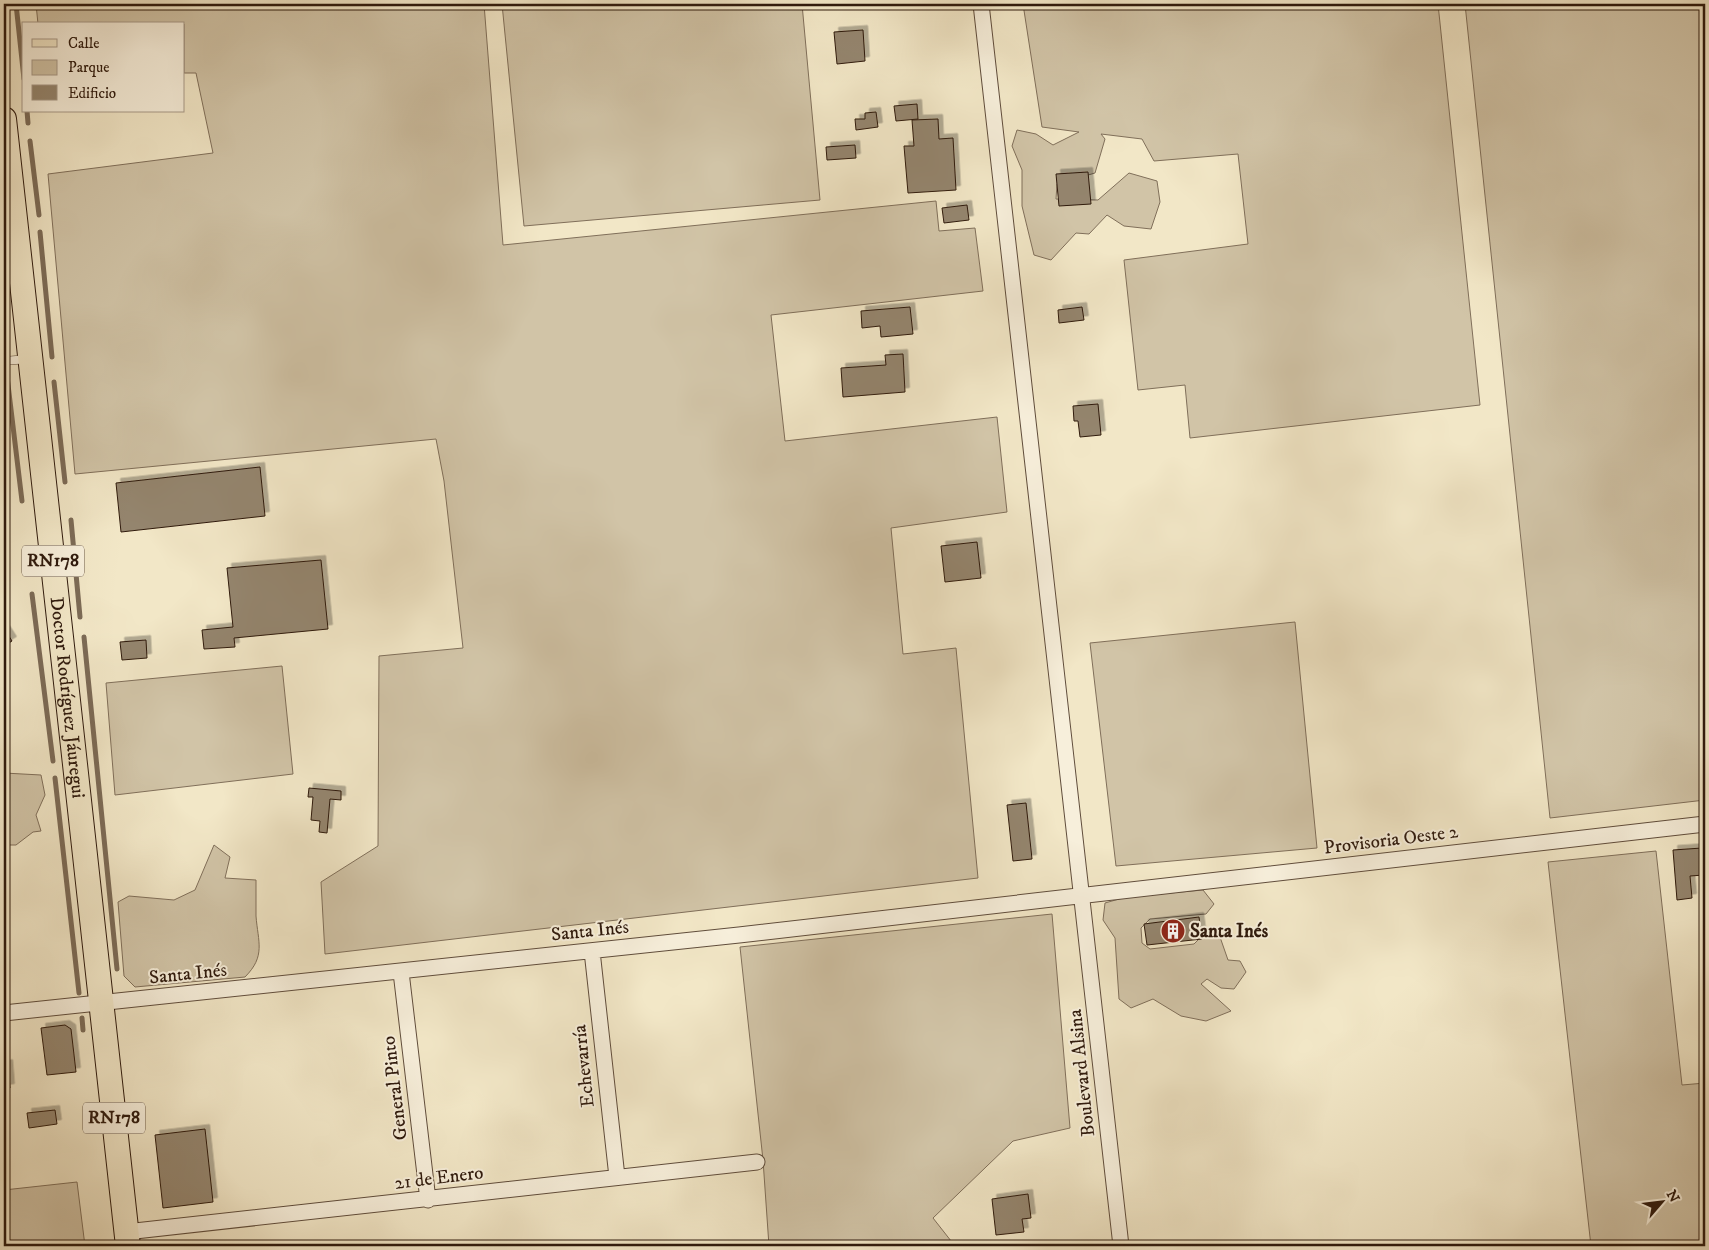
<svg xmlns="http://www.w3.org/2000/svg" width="1709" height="1250" viewBox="0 0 1709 1250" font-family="'IM FELL DW Pica',serif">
	<defs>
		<filter id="shadow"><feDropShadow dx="4.5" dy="-4.5" stdDeviation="0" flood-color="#0004"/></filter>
	</defs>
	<rect width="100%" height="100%" fill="#f2e7c7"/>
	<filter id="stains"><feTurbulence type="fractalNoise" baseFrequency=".004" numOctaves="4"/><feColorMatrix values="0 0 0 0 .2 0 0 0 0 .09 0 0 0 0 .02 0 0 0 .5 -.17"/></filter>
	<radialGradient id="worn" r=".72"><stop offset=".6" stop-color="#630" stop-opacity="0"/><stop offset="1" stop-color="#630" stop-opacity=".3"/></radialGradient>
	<path fill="#d1c4a7" stroke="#806f5a" d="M36,4H484L503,245L936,201L939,231L975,228L983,291L771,315L785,441L997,417L1007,512L891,528L903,654L956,648L978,878L325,954L321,882L378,846L379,656L463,648L444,481L436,439L75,474L48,174L213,153L196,73H184V24H38Z
		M502,4H802L820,200L524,226Z
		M1023,4H1438L1480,405L1190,438L1185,385L1138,390L1124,260L1248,244L1238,154L1154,161L1142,139L1101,134L1105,139L1095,173L1057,184L1056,199L1098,200L1129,173L1157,181L1160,202L1151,229L1124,226L1107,215L1089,234L1076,233L1051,260L1034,255L1022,206V170L1012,146L1017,130L1036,134L1053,145L1079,132L1042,127Z
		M1465,4H1705V800L1550,818Z
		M1295,622L1317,848L1116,866L1090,643Z
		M282,666L293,774L115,795L106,683Z
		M4,773L41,775L45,795L36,815L41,831L33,832L16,845H4Z
		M214,845L230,857L225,878L256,880C256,892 256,904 256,916C258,942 266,956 245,977L135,987L124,976L118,902L129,896L174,900L195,890Z
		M1656,851L1682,1085L1705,1083V1246H1591L1548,862Z
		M1203,890L1214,904L1206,914L1150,919L1141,928L1142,943L1150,949L1194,944L1207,931L1220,937L1228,960L1240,961L1246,972L1234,989L1221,988L1207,979L1201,984L1231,1011L1206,1021L1181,1016L1153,999L1131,1008L1119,999L1115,938L1103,920L1105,903L1126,897Z
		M1052,914L1070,1128L1013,1141L933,1218L955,1246H769L763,1160L740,947Z
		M77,1182L85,1246H4V1190Z"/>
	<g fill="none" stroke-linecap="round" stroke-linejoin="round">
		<path stroke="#7c6b57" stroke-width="5" d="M16,4L24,79
			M27,111L28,123
			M30,141L39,215
			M40,232L52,357
			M6,368L22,501
			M54,382L65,482
			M71,520L80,617
			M32,594L53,761
			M84,637L117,969
			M55,778L79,993
			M82,1018L83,1030"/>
	</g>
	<path fill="#94856e" stroke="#2f1a0d" filter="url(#shadow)" d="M863,30L865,61L837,64L834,32Z
		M917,104L918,119L896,121L894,106Z
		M876,112L878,127L856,130L855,119H865V113Z
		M938,119L939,139L953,138L956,190L908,193L904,146H914L912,120Z
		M855,145L856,158L827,160L826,147Z
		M1088,172L1091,204L1059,206L1056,174Z
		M967,205L969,220L944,223L942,208Z
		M910,307L913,334L881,337L880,326L862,328L861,311Z
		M1082,307L1084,320L1059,323L1058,310Z
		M903,354L905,392L843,397L841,368L886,365L885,355Z
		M1098,404L1101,435L1080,437L1078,421H1074L1073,406Z
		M260,467L265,516L121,532L116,483Z
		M977,542L981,578L945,582L941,546Z
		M321,560L328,629L234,638L235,647L204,649L202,630L233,627L227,568Z
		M5,630L12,641L4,646V631Z
		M146,640L147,658L122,660L120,642Z
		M309,788L341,791V800L330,799L327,833L319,832L320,821L311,820L313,797H308Z
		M1026,803L1032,859L1013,861L1007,805Z
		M1702,848L1704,875L1690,876L1692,898L1677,900L1673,850Z
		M1199,917L1202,939L1147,945L1144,924Z
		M65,1025L71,1029L76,1072L47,1075L41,1028Z
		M8,1064L10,1088L4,1089V1065Z
		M55,1110L57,1124L29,1128L27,1113Z
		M205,1129L213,1202L163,1208L155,1135Z
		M1028,1194L1031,1218L1022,1219L1024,1232L996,1235L992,1199Z"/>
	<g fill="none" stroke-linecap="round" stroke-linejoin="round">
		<defs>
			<path id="lane" d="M4,361L28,359"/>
			<path id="street" d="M981,4L1121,1246
				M592,951L617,1177
				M401,972L428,1200
				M4,1013L739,935L1705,824
				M126,1232L757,1162"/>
			<g id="primary">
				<path id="s1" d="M4,119L128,1246"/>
			</g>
		</defs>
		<use href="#lane" stroke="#604d3c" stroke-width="9"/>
		<use href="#street" stroke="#604d3c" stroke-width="17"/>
		<use href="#primary" stroke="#2f1a0d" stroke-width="26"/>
		<use href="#lane" stroke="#f7efdb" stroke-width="8"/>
		<use href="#street" stroke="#f7efdb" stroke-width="15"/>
		<use href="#primary" stroke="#f2e7c7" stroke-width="24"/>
	</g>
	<defs>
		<symbol id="building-disc" viewBox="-11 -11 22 22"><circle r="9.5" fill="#8f2418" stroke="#f7efdb"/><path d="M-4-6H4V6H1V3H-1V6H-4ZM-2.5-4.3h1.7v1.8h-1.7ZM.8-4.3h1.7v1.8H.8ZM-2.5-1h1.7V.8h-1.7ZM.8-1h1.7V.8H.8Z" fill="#fff"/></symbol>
	</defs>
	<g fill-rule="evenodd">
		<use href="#building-disc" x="1159" y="917" width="28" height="28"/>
	</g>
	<g text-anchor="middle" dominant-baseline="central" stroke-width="4" stroke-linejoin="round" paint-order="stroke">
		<g fill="#f7efdb" stroke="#6b5a4b" stroke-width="1">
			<rect x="22" y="545.5" width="62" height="31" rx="4"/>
			<rect x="83" y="1102.5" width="62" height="31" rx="4"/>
		</g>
		<g font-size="18" font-weight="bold" fill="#2f1a0d">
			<text x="53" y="561">RN178</text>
			<text x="114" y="1118">RN178</text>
		</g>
		<g font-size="19" fill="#2f1a0d" stroke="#f7efdb">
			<text stroke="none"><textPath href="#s1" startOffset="582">Doctor Rodríguez Jáuregui</textPath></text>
			<text transform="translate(1391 840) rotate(-7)">Provisoria Oeste 2</text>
			<text transform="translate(590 931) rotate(-6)">Santa Inés</text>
			<text transform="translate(188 974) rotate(-6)">Santa Inés</text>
			<text transform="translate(584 1066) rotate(-96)">Echevarría</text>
			<text transform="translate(1082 1073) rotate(-96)">Boulevard Alsina</text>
			<text transform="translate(395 1088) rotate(-97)">General Pinto</text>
			<text transform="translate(439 1178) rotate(-7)">21 de Enero</text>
		</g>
		<g font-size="19" font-weight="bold" fill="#2f1a0d" stroke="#f7efdb" text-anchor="start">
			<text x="1190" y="931">Santa Inés</text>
		</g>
	</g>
	<rect width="1709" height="1250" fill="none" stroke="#f2e7c7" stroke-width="20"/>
	<rect x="5" y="5" width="1699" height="1240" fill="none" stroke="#2f1a0d" stroke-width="2.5"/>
	<rect x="10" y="10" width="1689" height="1230" fill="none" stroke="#2f1a0d"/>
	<rect x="22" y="22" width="162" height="90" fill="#f7efdb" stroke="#a79a89"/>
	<rect x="32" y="39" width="25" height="8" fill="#f2e7c7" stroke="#a79a89"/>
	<text x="68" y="48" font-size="15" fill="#2f1a0d">Calle</text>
	<rect x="32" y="60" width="25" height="15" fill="#d1c4a7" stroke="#a79a89"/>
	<text x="68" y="72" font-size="15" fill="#2f1a0d">Parque</text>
	<rect x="32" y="85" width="25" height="15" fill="#94856e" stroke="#a79a89"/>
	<text x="68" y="98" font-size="15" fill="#2f1a0d">Edificio</text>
	<g transform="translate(1662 1202) rotate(62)" stroke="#f7efdb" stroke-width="4" paint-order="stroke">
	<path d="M0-4L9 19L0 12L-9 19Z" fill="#2f1a0d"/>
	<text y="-8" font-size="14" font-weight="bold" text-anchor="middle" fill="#2f1a0d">N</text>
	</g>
	<rect width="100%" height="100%" filter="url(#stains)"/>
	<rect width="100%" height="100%" fill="url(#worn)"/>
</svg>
